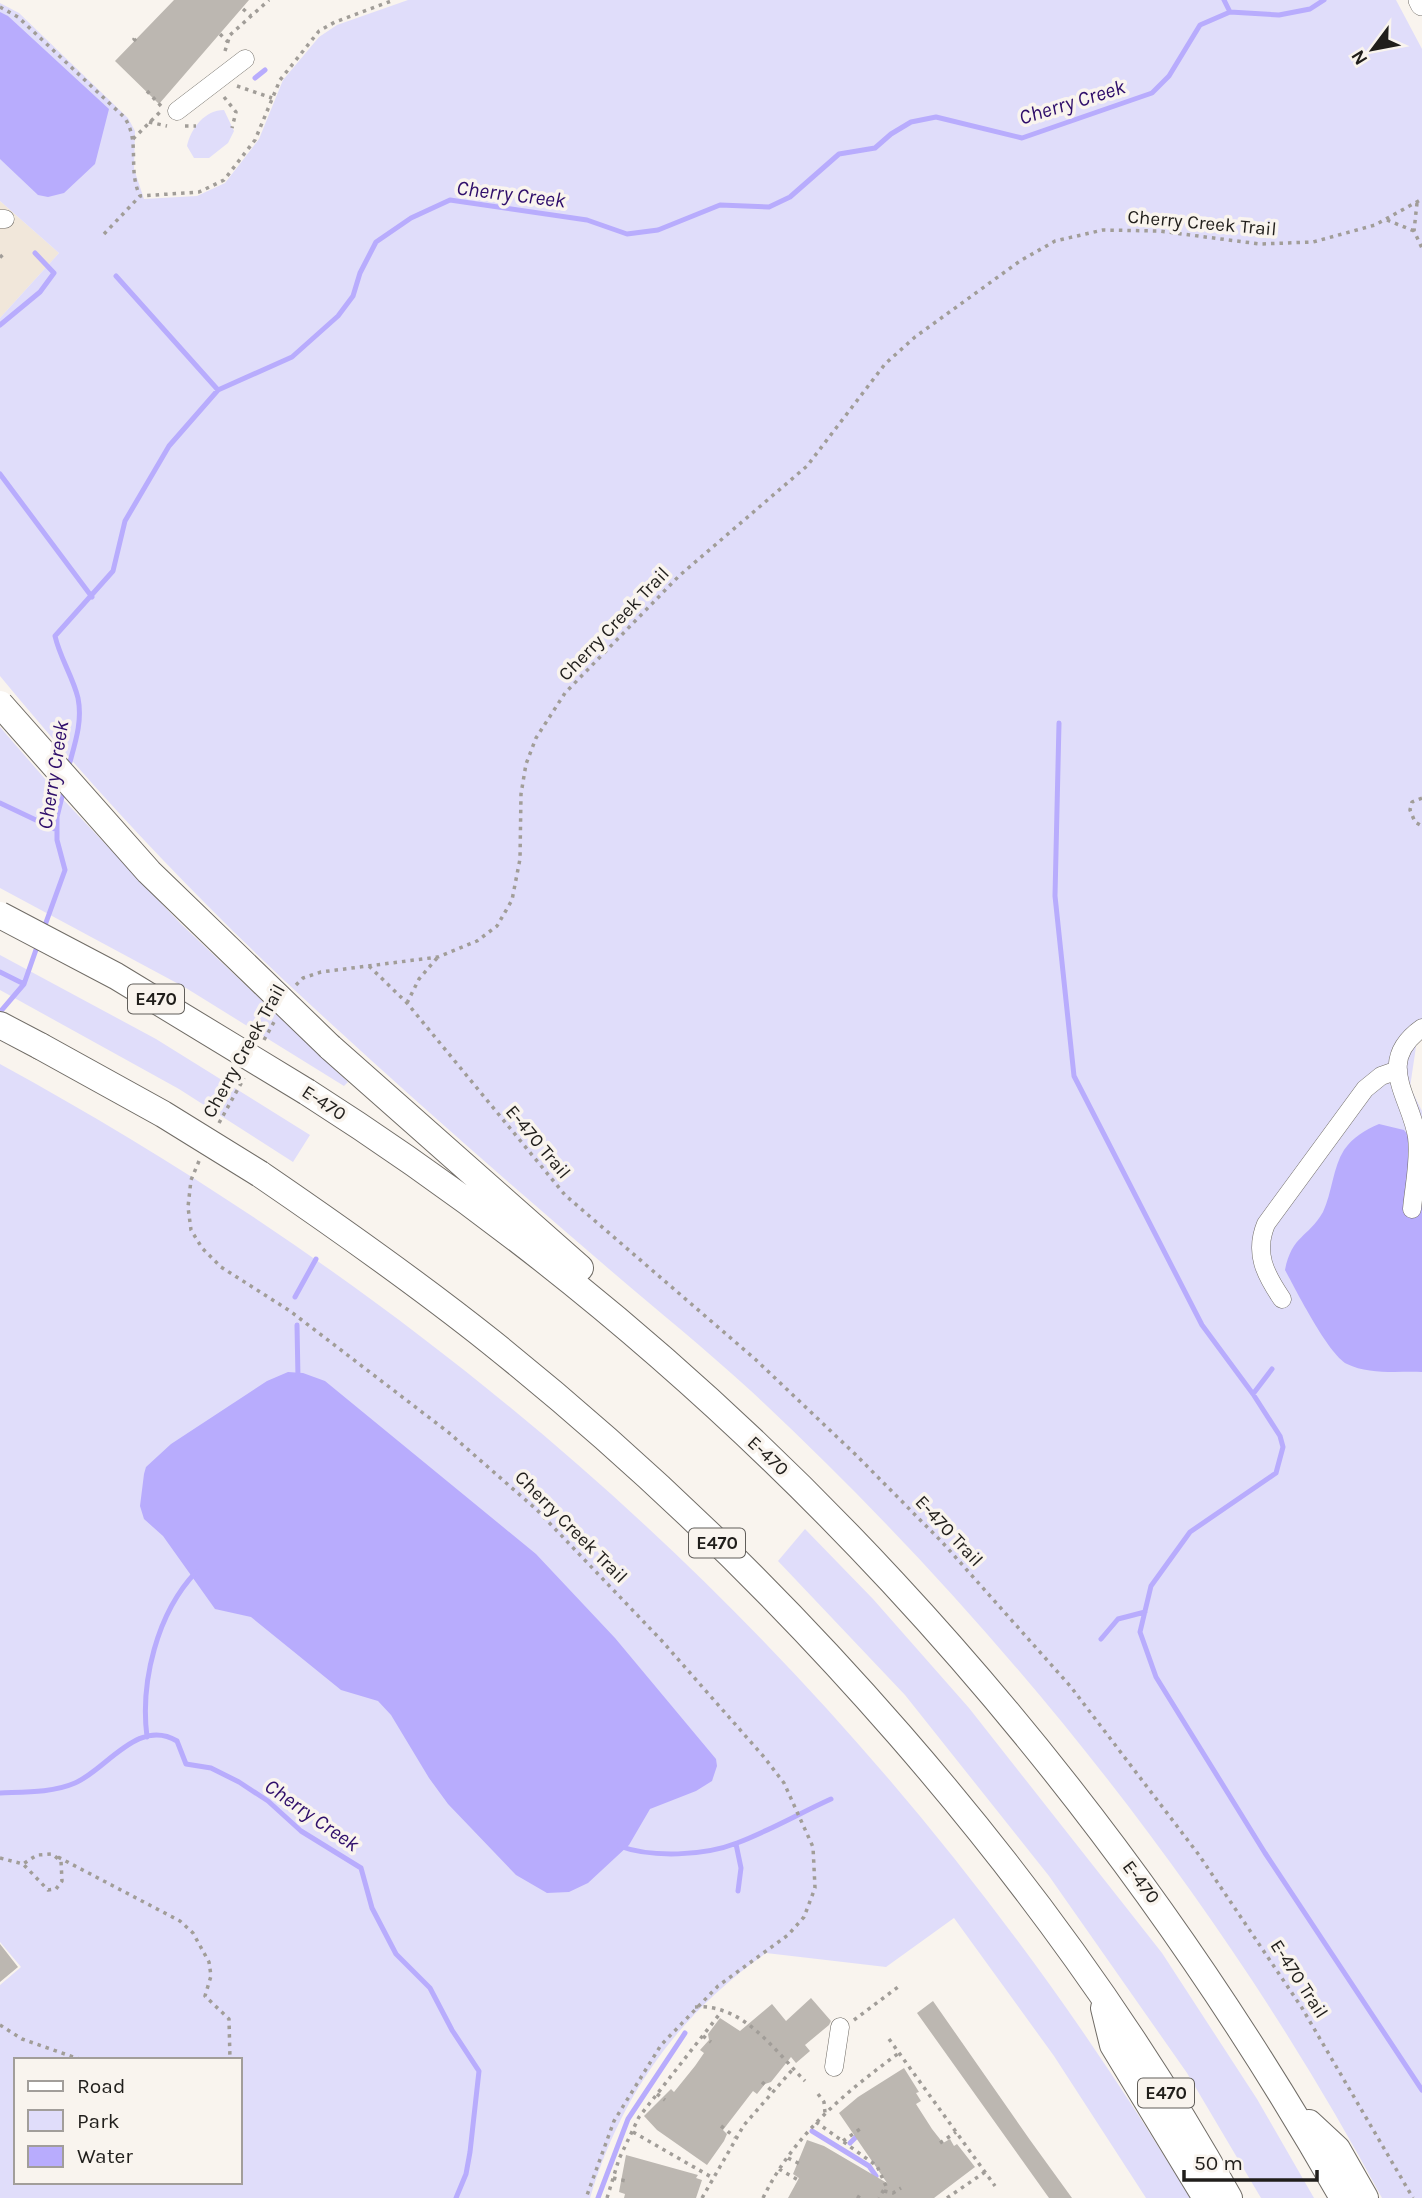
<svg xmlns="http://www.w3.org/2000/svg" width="1422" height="2198" viewBox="0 0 1422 2198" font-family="Karla,sans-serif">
	<rect width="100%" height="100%" fill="#f9f4ee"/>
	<path fill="#f1e7da" d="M0,201L59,253L0,318Z"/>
	<path fill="#e0ddfa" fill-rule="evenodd" d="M408,0H1396L1422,49V1036L1417,1040L1410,1087L1422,1111V2198H1382C1221,1898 1000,1623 751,1391C705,1349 657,1310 609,1269C510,1184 410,1097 314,1008C201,904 97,794 0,676V318L59,253L0,201V3L19,13L128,118L135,131L134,169L144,199L197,196L225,183L259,139L283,80L319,37L337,25Z
		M224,110L234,131L228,143L209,158H194L187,146C191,128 205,110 224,110Z
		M0,727L59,795L181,924L348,1082L344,1086L186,988L0,888Z
		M0,955L156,1039L310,1135L293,1162L179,1089L0,990Z
		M0,1064C499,1337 896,1710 1190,2198H1146L1054,2056L954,1918L886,1967L766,1953C678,2015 621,2095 590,2198H0V1985L21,1967L0,1942ZM16,2060H240V2182H16Z
		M805,1529L873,1599L969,1708L1162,1953L1257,2099L1314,2198H1261L1187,2073L1049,1876L905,1695L778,1561Z"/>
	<path fill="#b8acfd" d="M0,12L8,16L109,109L95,164L64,193L48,197L38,195L0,159Z
		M1379,1124L1404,1130L1422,1154V1372C1398,1371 1369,1375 1347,1364C1328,1354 1296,1290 1285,1270C1292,1235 1308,1238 1323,1212C1332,1193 1333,1167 1344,1150C1353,1137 1365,1130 1379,1124Z
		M288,1372L303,1373L325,1381L536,1554L615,1638L716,1759L717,1766L712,1781L696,1791L650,1809L629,1845L588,1883L569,1892L547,1893L516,1875L448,1804L429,1778L391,1715L378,1701L341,1690L251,1617L215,1609L163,1536L144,1519L140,1506L144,1474L146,1467L171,1444L267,1381Z"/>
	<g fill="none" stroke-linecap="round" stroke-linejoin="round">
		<path stroke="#b8acfd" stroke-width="5" d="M1224,0L1230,12
			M255,78L265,70
			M116,276L218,390
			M0,325L40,292L54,273L35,253
			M0,474L92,597
			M1059,723L1055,896L1074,1076L1202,1325L1253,1394L1280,1436L1283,1447L1276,1473L1190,1532L1151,1586L1140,1632L1156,1677L1265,1853L1422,2090
			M68,769C74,746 83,723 78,698C73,677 60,658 55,636L113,571L125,521L169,446L218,390L292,357L338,316L353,296L360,273L376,242L411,218L450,200L587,220L627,234L658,230L720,205L769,207L790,197L839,154L875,148L891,134L911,122L936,117L1022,138L1152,93L1169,76L1200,25L1230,12L1279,15L1310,9L1324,0
			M0,803L57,830
			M44,928L65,870L57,840V817L64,789
			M0,972L24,984
			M0,1012L24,984L38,944
			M295,1297L316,1259
			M297,1325L298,1378
			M1253,1394L1272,1369
			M1101,1639L1118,1619L1145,1612
			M147,1737C140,1682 157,1613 196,1572
			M0,1793C24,1792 52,1793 75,1783C106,1770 138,1717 177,1741L186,1764L211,1768L239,1782L268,1801L301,1831L361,1868L372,1908L396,1954L430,1988L452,2030L479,2071L470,2152L466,2174L456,2198
			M736,1844L741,1868L738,1891
			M619,1846C652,1858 704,1856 737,1843C769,1831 800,1813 831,1799
			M812,2131L869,2166L876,2176
			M850,2143L857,2136
			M598,2198L628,2119L685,2033"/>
	</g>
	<path fill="#bcb7b1" d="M174,0H249L159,104L115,61Z
		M0,1944L18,1967L0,1982Z
		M811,1998L831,2021L829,2025L805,2045L810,2051L796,2063L791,2057L771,2082L765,2084L757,2094L753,2091L723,2130L727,2134L724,2141L707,2165L657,2130L644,2116L671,2089L674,2092L695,2066L704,2053L700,2050L709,2040L708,2034L720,2018L740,2031L772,2004L786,2021Z
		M933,2001L1030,2140L1072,2198H1049L917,2013Z
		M904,2068L919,2092L916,2093L921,2101L916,2104L932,2129L943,2143L950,2139L954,2146L957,2144L975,2167L934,2198H788L799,2178L793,2174L807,2140L824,2146L887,2183L839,2113L858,2097Z
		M626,2155L698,2175L696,2178L702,2180L696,2198H624L625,2194L619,2192Z"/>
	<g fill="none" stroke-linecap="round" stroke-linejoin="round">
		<defs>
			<path id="minor" d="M177,111L245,59
				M0,219H5
				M1412,1209C1414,1186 1420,1161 1417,1137C1411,1097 1374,1062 1422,1028
				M1282,1299C1265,1274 1254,1253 1266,1224L1365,1089L1381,1076L1398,1070
				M834,2067L840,2027"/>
			<path id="major" d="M1420,0L1422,4"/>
			<path id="highway" d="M0,1025L40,1046
				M330,1047L580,1268
				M307,1092C739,1367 1091,1755 1343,2198
				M260,1174C339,1228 417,1283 491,1342C777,1571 1050,1877 1229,2198
				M1104,2008L1113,2045L1206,2198
				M1309,2123L1337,2149L1365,2198"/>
		</defs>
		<use href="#minor" stroke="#706c66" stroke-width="19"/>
		<use href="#major" stroke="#706c66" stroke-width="24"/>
		<use href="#highway" stroke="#706c66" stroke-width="28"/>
		<path stroke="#a19d98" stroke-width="3.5" stroke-dasharray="3.5 5" stroke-linecap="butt" d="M0,7L18,17L124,117C141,141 127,169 140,196
			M243,9L251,16
			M220,34L228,42
			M136,41L134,39L137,35
			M225,51L230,35L269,0
			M237,86L272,98
			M147,91L161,106
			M224,97L236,112L232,128
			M149,122L167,126
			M185,126H196
			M133,139L161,111
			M1417,203L1414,231L1422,248
			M1387,220L1414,231
			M104,234L140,196L199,192L224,180L255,140L280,80L319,31L335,22L394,0
			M0,255L4,259
			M1422,798L1412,802L1410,810L1415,822L1422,826
			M369,966L407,1003L565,1195L755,1359L856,1455L942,1542L1071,1687L1199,1855L1302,2008L1413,2198
			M296,985L303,978L321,972L438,957L477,941L497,926L512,900L520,859L521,794L526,764L536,738L565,693L679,576L807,466L885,364L915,337L1020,261L1055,241L1103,230L1159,231L1260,244L1313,242L1375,225L1422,199
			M407,1003L419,979L437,958
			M264,1040L274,1022
			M219,1123L244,1078
			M199,1161L191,1180L188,1207L191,1230L202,1248L221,1267L290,1311L448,1432L537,1510L662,1641L764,1757L784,1783L813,1847L815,1888L804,1917L788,1935L718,1986L661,2045L614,2121L586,2198
			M58,1857L180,1921L193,1933L209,1962L211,1976L205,1996L229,2019L230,2060
			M0,1858L23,1864L48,1890L56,1889L62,1881L61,1861L52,1854L37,1855L23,1864
			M695,2007C743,2003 775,2051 805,2081
			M854,2020L898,1987
			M0,2025L22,2039L82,2060
			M703,2036L711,2042
			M889,2039L995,2186
			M762,2082L771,2090
			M657,2094L665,2100
			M818,2094L824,2102L825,2113
			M816,2122L877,2166L886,2186L879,2198
			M721,2126L735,2137
			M633,2132L713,2178
			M843,2141L860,2129
			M940,2143L956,2132
			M788,2158L802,2165
			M779,2169L800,2181
			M613,2178L626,2181
			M884,2191L893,2193L901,2188
			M857,2196L860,2198
			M607,2198L619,2159L639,2117L722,2011
			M702,2198L744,2125L793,2069
			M763,2198C793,2136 844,2093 899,2053
			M947,2198L985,2172"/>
		<use href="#minor" stroke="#fff" stroke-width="18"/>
		<use href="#major" stroke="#fff" stroke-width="23"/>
		<use href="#highway" stroke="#fff" stroke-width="26"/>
		<defs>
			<path id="highway-bridge" d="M0,704L149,872L330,1047
				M0,915L116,976L307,1092
				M40,1046L163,1114L260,1174"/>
		</defs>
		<use href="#highway-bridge" stroke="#706c66" stroke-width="28" stroke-linecap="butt"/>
		<use href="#highway-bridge" stroke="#fff" stroke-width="26"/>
	</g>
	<g text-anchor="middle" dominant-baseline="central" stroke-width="7" stroke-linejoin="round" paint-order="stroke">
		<g fill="#f9f4ee" stroke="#615e5a" stroke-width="2">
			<rect x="128" y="984.5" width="56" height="29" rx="5"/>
			<rect x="689" y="1528.5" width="56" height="29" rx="5"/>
			<rect x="1138" y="2078.5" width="56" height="29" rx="5"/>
		</g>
		<g font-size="18" font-weight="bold" fill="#201e1b">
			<text x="156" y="999">E470</text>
			<text x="717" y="1543">E470</text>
			<text x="1166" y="2093">E470</text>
		</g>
		<g font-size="19" fill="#201e1b" stroke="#f9f4ee">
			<text transform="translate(1202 223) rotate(5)">Cherry Creek Trail</text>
			<text transform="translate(614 624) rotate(-46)">Cherry Creek Trail</text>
			<text transform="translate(244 1051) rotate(-61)">Cherry Creek Trail</text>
			<text transform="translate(324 1103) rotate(33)">E-470</text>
			<text transform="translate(538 1142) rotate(50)">E-470 Trail</text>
			<text transform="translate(768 1456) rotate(43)">E-470</text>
			<text transform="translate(571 1527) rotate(45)">Cherry Creek Trail</text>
			<text transform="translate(949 1531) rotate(47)">E-470 Trail</text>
			<text transform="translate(1141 1882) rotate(53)">E-470</text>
			<text transform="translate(1299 1979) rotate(57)">E-470 Trail</text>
		</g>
		<g font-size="21" font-style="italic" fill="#2e0d6a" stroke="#f9f4ee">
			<text transform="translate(1072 102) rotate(-17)">Cherry Creek</text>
			<text transform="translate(511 194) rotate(7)">Cherry Creek</text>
			<text transform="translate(53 775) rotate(-81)">Cherry Creek</text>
			<text transform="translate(312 1815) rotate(35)">Cherry Creek</text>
		</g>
	</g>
	<rect x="14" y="2058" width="228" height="126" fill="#f9f4ee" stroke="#a29e9a" stroke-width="2"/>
	<rect x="28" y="2081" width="35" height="10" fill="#ffffff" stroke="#a29e9a" stroke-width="2"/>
	<text x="77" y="2093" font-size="21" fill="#201e1b">Road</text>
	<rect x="28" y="2110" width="35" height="21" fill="#e0ddfa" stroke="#a29e9a" stroke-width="2"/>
	<text x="77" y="2128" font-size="21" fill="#201e1b">Park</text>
	<rect x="28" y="2146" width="35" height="21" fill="#b8acfd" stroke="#a29e9a" stroke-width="2"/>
	<text x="77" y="2163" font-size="21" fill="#201e1b">Water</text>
	<g transform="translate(1373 49) rotate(238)" stroke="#f9f4ee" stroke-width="5" paint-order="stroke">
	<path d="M0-5L12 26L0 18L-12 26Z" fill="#201e1b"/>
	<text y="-10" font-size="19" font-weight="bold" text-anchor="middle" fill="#201e1b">N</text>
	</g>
	<path d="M1184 2170v10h133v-10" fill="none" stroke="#201e1b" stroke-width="3.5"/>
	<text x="1194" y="2170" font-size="21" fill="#201e1b" stroke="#f9f4ee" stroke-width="5" paint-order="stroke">50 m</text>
</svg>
